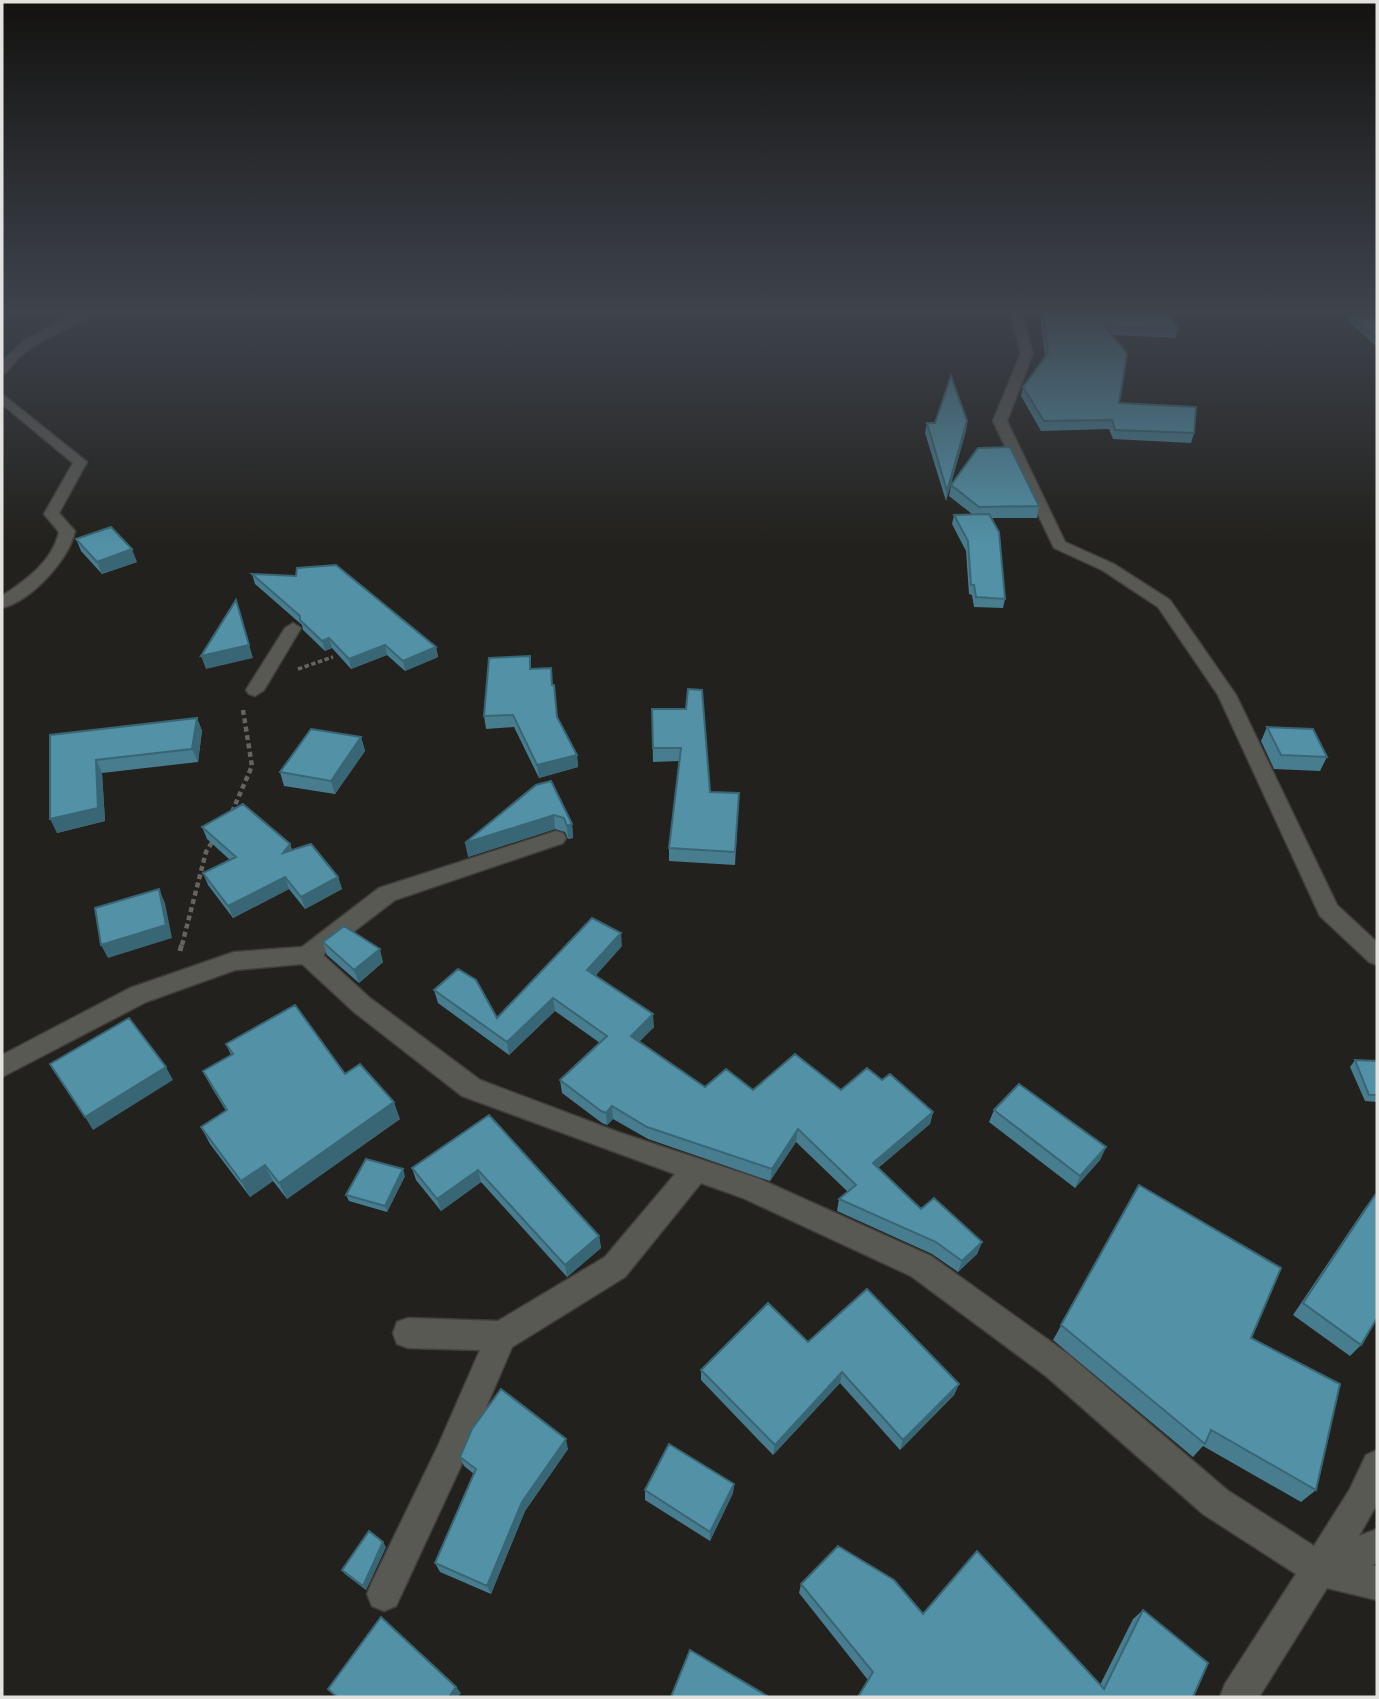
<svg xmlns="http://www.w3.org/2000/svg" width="1379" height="1699" viewBox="0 0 1379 1699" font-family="Manrope,sans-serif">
	<rect width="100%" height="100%" fill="#22211d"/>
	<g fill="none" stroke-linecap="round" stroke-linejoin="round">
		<defs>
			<path id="street" d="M86,308H99C69,335 33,334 6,373L2,374V361L26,339Z
				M1009,308H1020L1033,353L1007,421L1065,542L1114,564L1170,600L1236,695L1337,905L1377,942V965L1369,962L1320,916L1218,695L1158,607L1102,570L1054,548L993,421L1021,353Z
				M2,394L87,462L59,513L75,531C69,560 31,601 2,608V596C26,580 52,562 59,532L44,514L73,463L2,404Z
				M293,623L301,628L264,690L255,696L249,694L246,690L285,628Z
				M556,831L563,833L566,838L563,843L395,900L323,955L370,998L480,1080L618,1132L760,1179L931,1256L1068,1354L1227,1490L1314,1546L1350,1489L1366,1455L1377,1450V1504L1359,1536L1377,1529V1563L1372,1565L1377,1566V1600L1327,1588L1259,1697H1220L1225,1684L1296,1574L1203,1514L1046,1376L911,1276L743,1198L701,1183L625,1277L512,1347L460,1468L396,1606L384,1611L372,1606L367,1594L372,1582L438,1446L480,1350L408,1348L397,1344L393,1333L397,1322L408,1318L498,1321L605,1257L675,1174L462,1096L354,1012L302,964L235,970L146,1002L2,1077V1055L130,988L234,952L302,947L379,888Z"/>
		</defs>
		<use href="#street" stroke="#3f3e3b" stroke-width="3"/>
		<path stroke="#656461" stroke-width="3.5" stroke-dasharray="4.5 2.5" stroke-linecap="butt" d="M298,669L333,657"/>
		<path stroke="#656461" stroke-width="4.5" stroke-dasharray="5 3.5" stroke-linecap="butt" d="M232,812L252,766L243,710
			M182,945L206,852L214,839"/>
		<path stroke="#656461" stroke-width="5" stroke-dasharray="6 4.5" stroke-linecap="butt" d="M180,951L182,943"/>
		<use href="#street" fill="#595954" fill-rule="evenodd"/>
	</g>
	<path fill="#477d8f" d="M1039,308H1166L1178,329L1175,338L1112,335L1119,403L1194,433L1191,443L1113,439L1109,429L1041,431L1021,396L1023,387L1045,357Z
		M1350,315L1377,316V347L1348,321Z
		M967,421L966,431L946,501L925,433L927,423Z
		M951,485L1039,506L1037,518H991L1005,599L1003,608L974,607L972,595L969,594L966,551L952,524L954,515L972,514L949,496Z
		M76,539L137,562L102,574L81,551Z
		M252,574L436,647L438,657L405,671L387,655L351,669L332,648L325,651L303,630L302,625L255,584Z
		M532,669L553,685L557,717L577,755L578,767L539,778L514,727L486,729L484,716Z
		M652,709H686L710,792L739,793L735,865L669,861V848L679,761L653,762Z
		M197,718L202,731L198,762L102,773L105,821L57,833L50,735Z
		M1267,727L1327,757L1320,771L1274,769L1261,741Z
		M361,737L365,751L335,794L284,786L280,772Z
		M536,785L572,824L573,838L568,839L565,832L555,829L468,857Z
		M202,827L290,844L292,850L338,877L342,889L305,909L289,889L233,918L208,885L203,873L230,860L207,839Z
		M323,942L383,962L359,983L327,955Z
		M622,946L596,975L654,1027L639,1042L705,1087L753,1090H841L882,1080L933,1112L930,1124L878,1168L921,1209L982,1242L977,1254L958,1272L932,1254L837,1211L839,1199L848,1192L796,1142L770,1181L648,1139L613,1119L607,1125L602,1123L562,1093L560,1080L600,1043L555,1011L509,1055L438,1003L434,990L497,1018Z
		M226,1044L345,1074L400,1119L287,1199L273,1181L250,1197L210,1144L201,1127L226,1111L212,1088L203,1071L231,1055Z
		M1355,1060L1377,1061V1102L1365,1101L1350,1067Z
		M994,1110L1106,1147L1100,1160L1075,1188L989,1122Z
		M489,1115L599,1236L601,1248L567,1277L481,1182L441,1211L416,1180L412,1168Z
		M405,1176L387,1212L349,1201L346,1195Z
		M1139,1185L1316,1490L1301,1502L1203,1446L1193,1457L1053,1340Z
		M1375,1195L1361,1345L1350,1356L1293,1315L1365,1208Z
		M808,1342L959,1384L954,1395L900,1450L840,1383L773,1455L701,1380V1370Z
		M568,1449L525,1511L491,1594L440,1572L435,1563L474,1474L464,1466L460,1457Z
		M734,1484L733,1493L710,1541L645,1500V1490Z
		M386,1547L366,1590L345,1574L342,1570Z
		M801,1584L923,1614L1100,1685L1133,1619L1143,1610L1193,1697L868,1680L799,1593Z"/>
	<path fill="#396674" d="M967,421L966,431L946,501L947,491Z
		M132,549L137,562L102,574L97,562Z
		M236,600L253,658L206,669L201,656Z
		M329,638L332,648L325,651L322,641Z
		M385,645L387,655L351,669L349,659Z
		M436,647L438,657L405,671L403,661Z
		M197,718L202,731L198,762L192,749Z
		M361,737L365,751L335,794L331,781Z
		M577,755L578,767L539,778L537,765Z
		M96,760L102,773L105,821L57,833L50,819Z
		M554,815L555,829L468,857L465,843Z
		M572,824L573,838L568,839L567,826Z
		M290,844L294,856L283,853Z
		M285,877L289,889L233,918L228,906Z
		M338,877L342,889L305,909L301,897Z
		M159,889L165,903L172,938L108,958L101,945Z
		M621,933L622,946L589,983L587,970Z
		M380,949L383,962L359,983L354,970Z
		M553,998L555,1011L509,1055L507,1042Z
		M653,1014L654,1027L631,1049V1036Z
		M166,1067L173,1080L93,1130L85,1117Z
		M394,1102L400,1119L287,1199L279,1183Z
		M612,1106L613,1119L607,1125L606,1113Z
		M933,1112L930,1124L870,1175L873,1163Z
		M798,1129L796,1142L770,1181L772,1169Z
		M1106,1147L1100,1160L1075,1188L1080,1176Z
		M265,1165L273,1181L250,1197L241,1181Z
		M403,1169L405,1176L387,1212L385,1206Z
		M478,1170L481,1182L441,1211L437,1199Z
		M599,1236L601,1248L567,1277L565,1265Z
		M982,1242L977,1254L958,1272L962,1261Z
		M842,1372L840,1383L773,1455L775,1445Z
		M959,1384L954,1395L900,1450L903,1440Z
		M566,1439L568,1449L525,1511L491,1594L487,1586L522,1502Z
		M734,1484L733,1493L710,1541V1532Z
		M383,1542L386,1547L366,1590L363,1586Z
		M456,1687L461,1693L458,1697H449Z"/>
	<path fill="#5291a6" stroke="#396674" stroke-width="2" d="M1042,308H1166L1178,329L1105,326L1127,354L1119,403L1196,407L1194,433L1115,430L1112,420L1044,421L1023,387L1048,353Z
		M1350,315L1377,316V338Z
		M951,376L967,421L947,491L927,423H935Z
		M1010,447L1039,506L979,507L951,485L978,448Z
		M989,514L999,532L1005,599L976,597L974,585H971L968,541L954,515Z
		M111,527L132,549L97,562L76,539Z
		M336,565L436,647L403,661L385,645L349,659L329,638L322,641L300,620V616L252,574L296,576L297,568Z
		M236,600L249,645L201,656Z
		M530,656V669L551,668L552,685H554L557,717L577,755L537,765L513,715L484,716L489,658Z
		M688,689L702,690L710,792L739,793L735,852L669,848L681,748H653L652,709H686Z
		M197,718L192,749L96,760L98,808L50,819V735Z
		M1267,727L1313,729L1327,757L1281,755Z
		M311,729L361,737L331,781L280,772Z
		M551,781L572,824L567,826L564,818L554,815L465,843L536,785Z
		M243,804L290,844L283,853L311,844L338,877L301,897L285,877L228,906L203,873L236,857L202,827Z
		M159,889L166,925L101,945L95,908Z
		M592,918L621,933L587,970L653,1014L631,1036L705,1087L726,1069L753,1090L795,1054L841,1090L867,1068L882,1080L890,1074L933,1112L873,1163L921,1209L934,1198L982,1242L962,1261L936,1242L839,1199L856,1185L798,1129L772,1169L647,1127L612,1106L606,1113L601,1111L560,1080L607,1036L553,998L507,1042L434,990L458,969L476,980L497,1018Z
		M344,926L380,949L354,970L323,942Z
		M295,1005L345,1074L360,1064L394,1102L279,1183L265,1165L241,1181L201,1127L227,1110L203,1071L233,1054L226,1044Z
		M129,1018L166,1067L85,1117L50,1064Z
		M1355,1060L1377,1061V1095H1369Z
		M1019,1084L1106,1147L1080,1176L994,1110Z
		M489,1115L599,1236L565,1265L478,1170L437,1199L412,1168Z
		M366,1159L403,1169L385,1206L346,1195Z
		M1139,1185L1281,1268L1251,1338L1340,1384L1316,1490L1211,1430L1205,1444L1061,1325Z
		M1375,1195L1377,1197V1318L1361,1345L1303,1303Z
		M867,1289L959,1384L903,1440L842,1372L775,1445L701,1370L768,1303L808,1342Z
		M501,1389L566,1439L522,1502L487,1586L435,1563L476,1469L460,1457L472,1429Z
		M669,1444L734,1484L710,1532L645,1490Z
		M369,1531L383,1542L363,1586L342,1570Z
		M838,1546L894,1580L923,1614L977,1551L1104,1689L1143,1610L1208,1663L1193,1697H858L873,1672L801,1584Z
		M381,1617L456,1687L449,1697H337L328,1689Z
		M690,1650L769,1697H671Z"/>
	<linearGradient id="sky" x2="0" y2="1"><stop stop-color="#131210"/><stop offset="0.57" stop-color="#3e434c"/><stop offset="1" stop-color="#3e434c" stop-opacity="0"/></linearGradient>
	<rect width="1379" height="545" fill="url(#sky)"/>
	<rect width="1379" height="1699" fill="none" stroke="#e2e1de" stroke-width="7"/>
</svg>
